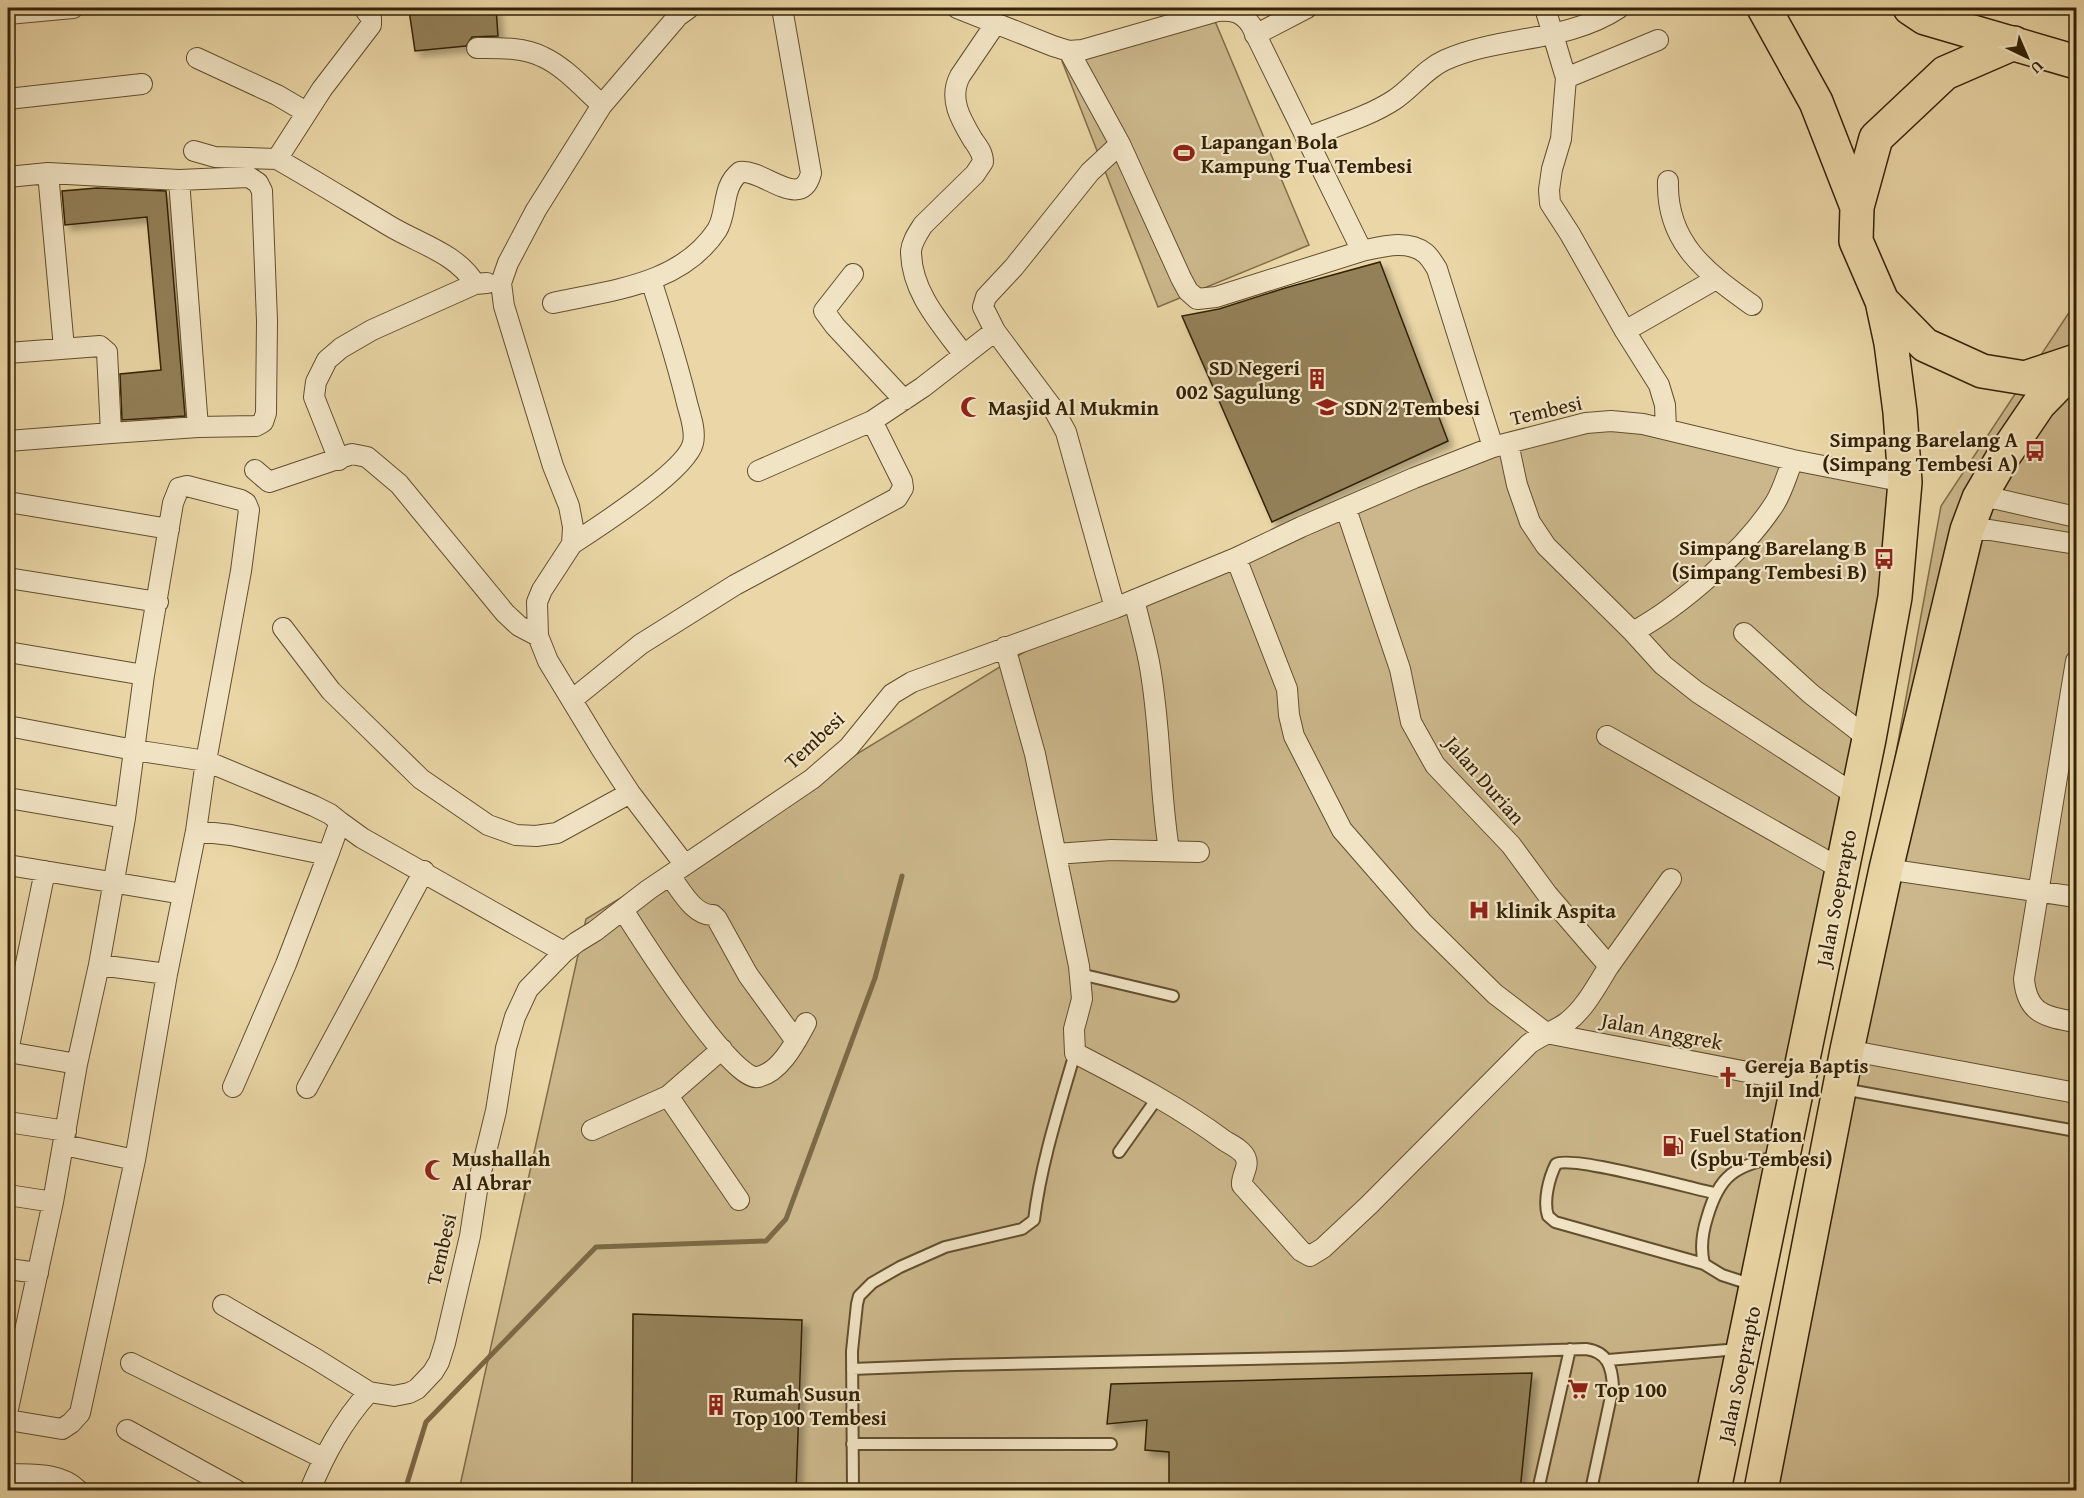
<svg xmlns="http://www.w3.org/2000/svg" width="2084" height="1498" viewBox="0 0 2084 1498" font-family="'Gentium Book Plus',serif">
	<defs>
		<filter id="shadow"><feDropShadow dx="5.5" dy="5.5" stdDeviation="3" flood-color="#0004"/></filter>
	</defs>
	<rect width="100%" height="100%" fill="#ead6a6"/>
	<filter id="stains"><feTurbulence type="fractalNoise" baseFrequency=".00333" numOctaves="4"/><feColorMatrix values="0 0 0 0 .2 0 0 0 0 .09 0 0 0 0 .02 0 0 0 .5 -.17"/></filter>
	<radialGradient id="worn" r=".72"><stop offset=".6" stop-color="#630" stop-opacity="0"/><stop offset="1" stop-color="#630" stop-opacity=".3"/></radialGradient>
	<path fill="#cbb78b" stroke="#806c48" stroke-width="1.5" d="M1212,14L1309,245L1158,307L1062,61Z
		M2076,302V1490H1747L1875,868L1941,506Z
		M1610,422L1904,486L1706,1490H459L586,919L1108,601L1484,448Z"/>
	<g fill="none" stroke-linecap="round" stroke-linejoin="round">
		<path stroke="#7c6946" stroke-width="5" d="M405,1490L426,1422L596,1247L766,1241L786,1219L875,978L902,876"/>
	</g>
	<path fill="#938059" stroke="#342206" stroke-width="1.5" filter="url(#shadow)" d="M447,8H496L498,36L472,37L466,46L415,51L409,10Z
		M97,188L166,191L185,416L122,420L120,374L161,370L147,217L65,225L62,191Z
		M1380,262L1448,441L1272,522L1182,316L1219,309L1285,288Z
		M633,1314L802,1320L796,1491H632Z
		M1532,1373L1520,1491H1169V1452L1145,1450L1147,1420L1107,1424L1111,1384Z"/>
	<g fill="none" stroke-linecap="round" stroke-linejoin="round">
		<defs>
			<path id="service" d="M1080,974L1173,996
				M1843,1089L2076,1131
				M1119,1152L1158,1097
				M1704,1264L1555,1222L1548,1216C1543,1201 1549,1178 1556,1164C1572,1155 1690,1188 1714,1193
				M1753,1285L1722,1275L1704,1264C1700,1248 1702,1234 1707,1218C1720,1173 1735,1167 1778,1156
				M1608,1360L1739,1349
				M852,1369L955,1365L1341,1357L1586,1349C1608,1352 1612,1367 1613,1387L1591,1490
				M852,1444H1111
				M853,1490L852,1351L857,1304L859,1296L872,1283L900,1267L945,1247L1022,1229L1034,1220C1041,1163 1059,1108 1075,1053
				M1538,1490L1570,1349"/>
			<path id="minor" d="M364,8L371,18V25L322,89L277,159C314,180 351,203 388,225C417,243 457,253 475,284
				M957,8L1053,46L1069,51L1082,50L1218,11C1233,10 1242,12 1251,25L1362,251C1381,247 1407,239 1425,253C1430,257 1434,264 1437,269L1493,447
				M1545,8L1566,78L1561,139L1552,169L1549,190L1550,203L1570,234L1625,331L1659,385L1665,405L1666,429
				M8,14L73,8
				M1255,35L1307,8
				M477,48C499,48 523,47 543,57C565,67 584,89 602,105
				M197,58L277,95L306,112
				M1566,78L1658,40
				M8,99L142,84
				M1306,138C1335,126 1368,117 1394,100C1412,88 1425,69 1445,60C1501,35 1566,43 1619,8
				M1120,144L1181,278L1188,291L1197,299L1216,297L1362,251
				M194,151L215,157L277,159
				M48,173L64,348
				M8,177L48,173L179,180L249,177L258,183L262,191L267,321L266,413L263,422L256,426L198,427L111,433L107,352L100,346L8,353
				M179,180L198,427
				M1668,181C1666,243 1706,272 1752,305
				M853,274L824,311L835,326L904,400
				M553,303C611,290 681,285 717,230C728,212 721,187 740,172C764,169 801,212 811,173L782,8
				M995,331L983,307L986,297L1014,267L1090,172L1120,144L1069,51
				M1625,331L1716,279
				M964,355C941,324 911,292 911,251C912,241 918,233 923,225L975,174L983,162C983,153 978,147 973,140C961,120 948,99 960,76L996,23
				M8,441L111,433
				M1508,443L1517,485L1530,522L1546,546L1633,632L1663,665L1697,692L1857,796
				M339,460L314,397L316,382L327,360L341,348L372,330L475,284L487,283
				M255,470L269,482L352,454L367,457L399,484L505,613L519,626L538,636
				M758,471L872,421
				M1979,498L1997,499L2076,517
				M8,502L169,529
				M1967,530H1990L2076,544
				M572,544C598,527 687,470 693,443C696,430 690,415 687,403C677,361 664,321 651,280
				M1236,558L1287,689L1289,715L1294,736L1342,830L1422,922L1495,994L1546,1033L1799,1082
				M8,578L158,602
				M1134,600C1139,620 1145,641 1149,662C1161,724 1159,788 1169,850
				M283,628L331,691L421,779L488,825L516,835L536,836L557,833L630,793
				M1633,632C1682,605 1745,550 1775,503C1783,490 1787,474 1793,460
				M1744,633L1811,694L1869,739
				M1005,647L1035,754L1079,966L1082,999L1074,1029L1075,1053C1127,1080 1178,1106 1225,1141C1232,1145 1244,1151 1246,1159C1249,1167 1241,1176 1242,1185L1301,1251L1310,1256L1323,1248L1369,1205L1529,1044C1541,1035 1555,1031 1566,1023C1585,1009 1597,985 1609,966L1547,894L1511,845L1435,765L1411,722L1400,669L1346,509
				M8,652L144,675
				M2076,661L2024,979C2027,1014 2046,1017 2076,1022
				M573,699L641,644L735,585L897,498L903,488L902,481L872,421L923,387L995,331L1054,410L1066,432L1115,608
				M8,726L134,750L206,761L314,806L330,814L340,822
				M1607,736L1841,869
				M8,798L125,818
				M196,831L231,835L328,855L340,822L362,838L564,952
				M1056,854L1111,850L1199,852
				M8,865L183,894
				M685,865L630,793L602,750L548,661L538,636L537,602L542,590L572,544L573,527L569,506L553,466L504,306L501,283L508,263L536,210L602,105L678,16L689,8
				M1886,869L2076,897
				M670,876C681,890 694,916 713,915L717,919L748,975L796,1041
				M623,910C639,935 732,1083 758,1077C781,1072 796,1041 806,1023
				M99,965L167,974
				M1609,966L1671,879
				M1847,1050L2076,1093
				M8,1051L45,871
				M8,1052L77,1064
				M233,1087L286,964L328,855
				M307,1088L424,871
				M668,1096L739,1200
				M8,1122L66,1131
				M592,1130L668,1096L722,1049
				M64,1145L135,1160
				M8,1195L53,1202
				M8,1269L38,1273
				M223,1305L316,1359L369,1392L394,1396L409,1393L417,1389L433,1372L439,1362L445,1343L470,1236L478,1184L496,1111L506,1048L515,1017L528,989L564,952L577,942L595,931L648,890L812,779L849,747L892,694L912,682L1115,608L1236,558L1301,527L1414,478L1493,447L1586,423L1611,421L1643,424L1793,460L1905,482
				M131,1363L323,1458
				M8,1409L53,1202L77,1064L99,965L125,818L144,675L173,503L179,488L187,486L241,500L246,503L249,510L241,571L206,761L196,831L167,974L135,1160L80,1413L71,1423L62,1429L8,1420
				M127,1430L236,1490
				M8,1474C33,1475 59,1472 78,1490
				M310,1490C325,1454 342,1422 369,1392"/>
			<path id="trunk" d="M1764,8L1816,102L1857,207L1856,241L1882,301L1925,345L1982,371L2025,378L2076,361
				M1910,8L1925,18L2076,62
				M1857,207L1876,138L1945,73L2014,43
				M1714,1490L1869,739L1895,597L1905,482L1900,412L1891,343L1882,301
				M1761,1490L1847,1050L1886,869L1967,530L1979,498L2003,457L2039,404L2076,366"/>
		</defs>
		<use href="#service" stroke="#624f2e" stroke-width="14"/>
		<use href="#minor" stroke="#624f2e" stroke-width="22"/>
		<use href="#trunk" stroke="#342206" stroke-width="36"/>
		<use href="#service" stroke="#f1e4c5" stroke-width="10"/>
		<use href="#minor" stroke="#f1e4c5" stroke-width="20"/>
		<use href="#trunk" stroke="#ead6a6" stroke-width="33"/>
	</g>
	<defs>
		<symbol id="stadium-bare" viewBox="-9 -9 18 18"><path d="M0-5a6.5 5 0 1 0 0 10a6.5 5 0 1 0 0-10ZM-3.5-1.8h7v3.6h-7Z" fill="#8f2418" stroke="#f1e4c5" stroke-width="2.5" paint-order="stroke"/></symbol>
		<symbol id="building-bare" viewBox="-9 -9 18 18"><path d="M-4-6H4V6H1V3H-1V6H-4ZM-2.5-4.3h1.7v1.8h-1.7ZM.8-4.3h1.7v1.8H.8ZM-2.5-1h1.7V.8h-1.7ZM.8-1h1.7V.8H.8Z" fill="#8f2418" stroke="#f1e4c5" stroke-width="2.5" paint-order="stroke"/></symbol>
		<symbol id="mosque-bare" viewBox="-9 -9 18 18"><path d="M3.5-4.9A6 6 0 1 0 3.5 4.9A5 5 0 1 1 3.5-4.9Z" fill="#8f2418" stroke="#f1e4c5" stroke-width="2.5" paint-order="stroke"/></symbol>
		<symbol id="school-bare" viewBox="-9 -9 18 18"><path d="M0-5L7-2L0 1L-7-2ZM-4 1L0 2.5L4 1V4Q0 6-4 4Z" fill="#8f2418" stroke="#f1e4c5" stroke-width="2.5" paint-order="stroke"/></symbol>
		<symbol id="bus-bare" viewBox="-9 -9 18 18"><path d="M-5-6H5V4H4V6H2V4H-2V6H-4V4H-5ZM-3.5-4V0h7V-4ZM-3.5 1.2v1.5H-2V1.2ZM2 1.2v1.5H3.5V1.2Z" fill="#8f2418" stroke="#f1e4c5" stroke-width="2.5" paint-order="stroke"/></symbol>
		<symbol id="hospital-bare" viewBox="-9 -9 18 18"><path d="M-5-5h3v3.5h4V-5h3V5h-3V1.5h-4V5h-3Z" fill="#8f2418" stroke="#f1e4c5" stroke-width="2.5" paint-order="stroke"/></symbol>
		<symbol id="church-bare" viewBox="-9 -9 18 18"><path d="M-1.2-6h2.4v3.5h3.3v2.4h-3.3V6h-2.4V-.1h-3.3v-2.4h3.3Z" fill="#8f2418" stroke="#f1e4c5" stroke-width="2.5" paint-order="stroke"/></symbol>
		<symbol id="fuel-bare" viewBox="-9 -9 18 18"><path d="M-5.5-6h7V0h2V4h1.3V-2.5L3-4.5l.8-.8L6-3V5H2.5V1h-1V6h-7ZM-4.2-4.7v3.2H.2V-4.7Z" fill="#8f2418" stroke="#f1e4c5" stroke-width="2.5" paint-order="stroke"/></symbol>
		<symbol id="supermarket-bare" viewBox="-9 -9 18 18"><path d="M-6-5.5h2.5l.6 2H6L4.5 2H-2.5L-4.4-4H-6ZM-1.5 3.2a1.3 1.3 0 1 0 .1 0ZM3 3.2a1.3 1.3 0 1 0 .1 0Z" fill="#8f2418" stroke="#f1e4c5" stroke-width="2.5" paint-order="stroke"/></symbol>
	</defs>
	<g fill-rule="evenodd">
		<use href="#stadium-bare" x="1169" y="138" width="30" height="30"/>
		<use href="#building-bare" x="1302" y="364" width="30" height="30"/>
		<use href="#mosque-bare" x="956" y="392" width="30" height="30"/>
		<use href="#school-bare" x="1312" y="392" width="30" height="30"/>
		<use href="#bus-bare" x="2020" y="436" width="30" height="30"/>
		<use href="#bus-bare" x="1869" y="544" width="30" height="30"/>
		<use href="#hospital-bare" x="1464" y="895" width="30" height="30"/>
		<use href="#church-bare" x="1713" y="1062" width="30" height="30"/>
		<use href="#fuel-bare" x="1658" y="1131" width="30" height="30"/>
		<use href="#mosque-bare" x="420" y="1155" width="30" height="30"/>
		<use href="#supermarket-bare" x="1563" y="1374" width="30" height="30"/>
		<use href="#building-bare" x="701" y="1390" width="30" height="30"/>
	</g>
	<g text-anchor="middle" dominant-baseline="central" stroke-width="4.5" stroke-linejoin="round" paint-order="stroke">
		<g font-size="21" font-weight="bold" fill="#342206" stroke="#f1e4c5" text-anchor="start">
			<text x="1201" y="141">Lapangan Bola<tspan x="1201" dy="24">Kampung Tua Tembesi</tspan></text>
			<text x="1300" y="367" text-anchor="end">SD Negeri<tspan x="1300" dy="24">002 Sagulung</tspan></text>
			<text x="988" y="407">Masjid Al Mukmin</text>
			<text x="1344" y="407">SDN 2 Tembesi</text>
			<text x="2018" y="439" text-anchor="end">Simpang Barelang A<tspan x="2018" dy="24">(Simpang Tembesi A)</tspan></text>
			<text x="1867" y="547" text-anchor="end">Simpang Barelang B<tspan x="1867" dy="24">(Simpang Tembesi B)</tspan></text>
			<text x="1496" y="910">klinik Aspita</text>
			<text x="1745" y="1065">Gereja Baptis<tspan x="1745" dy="24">Injil Ind</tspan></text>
			<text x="1690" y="1134">Fuel Station<tspan x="1690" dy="24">(Spbu Tembesi)</tspan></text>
			<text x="452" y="1158">Mushallah<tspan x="452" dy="24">Al Abrar</tspan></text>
			<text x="1595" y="1389">Top 100</text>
			<text x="733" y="1393">Rumah Susun<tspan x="733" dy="24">Top 100 Tembesi</tspan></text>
		</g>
		<g font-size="21" fill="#342206" stroke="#f1e4c5">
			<text transform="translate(1546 410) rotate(-13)">Tembesi</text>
			<text transform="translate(814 740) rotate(-43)">Tembesi</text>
			<text transform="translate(1485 780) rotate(49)">Jalan Durian</text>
			<text transform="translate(1836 898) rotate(-79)">Jalan Soeprapto</text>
			<text transform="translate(1662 1031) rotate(11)">Jalan Anggrek</text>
			<text transform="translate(441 1249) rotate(-77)">Tembesi</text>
			<text transform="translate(1739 1374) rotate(-78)">Jalan Soeprapto</text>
		</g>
	</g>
	<rect width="2084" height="1498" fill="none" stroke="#ead6a6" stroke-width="30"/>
	<rect x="9" y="9" width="2066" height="1480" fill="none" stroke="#342206" stroke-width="3"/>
	<rect x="15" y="15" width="2054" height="1468" fill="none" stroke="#342206" stroke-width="1.5"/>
	<g transform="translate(2027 57) rotate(136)" stroke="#f1e4c5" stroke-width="4.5" paint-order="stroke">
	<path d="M0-4.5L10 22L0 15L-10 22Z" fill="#342206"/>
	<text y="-9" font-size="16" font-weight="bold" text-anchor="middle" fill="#342206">U</text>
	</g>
	<rect width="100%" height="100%" filter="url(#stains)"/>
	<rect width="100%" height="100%" fill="url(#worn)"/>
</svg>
